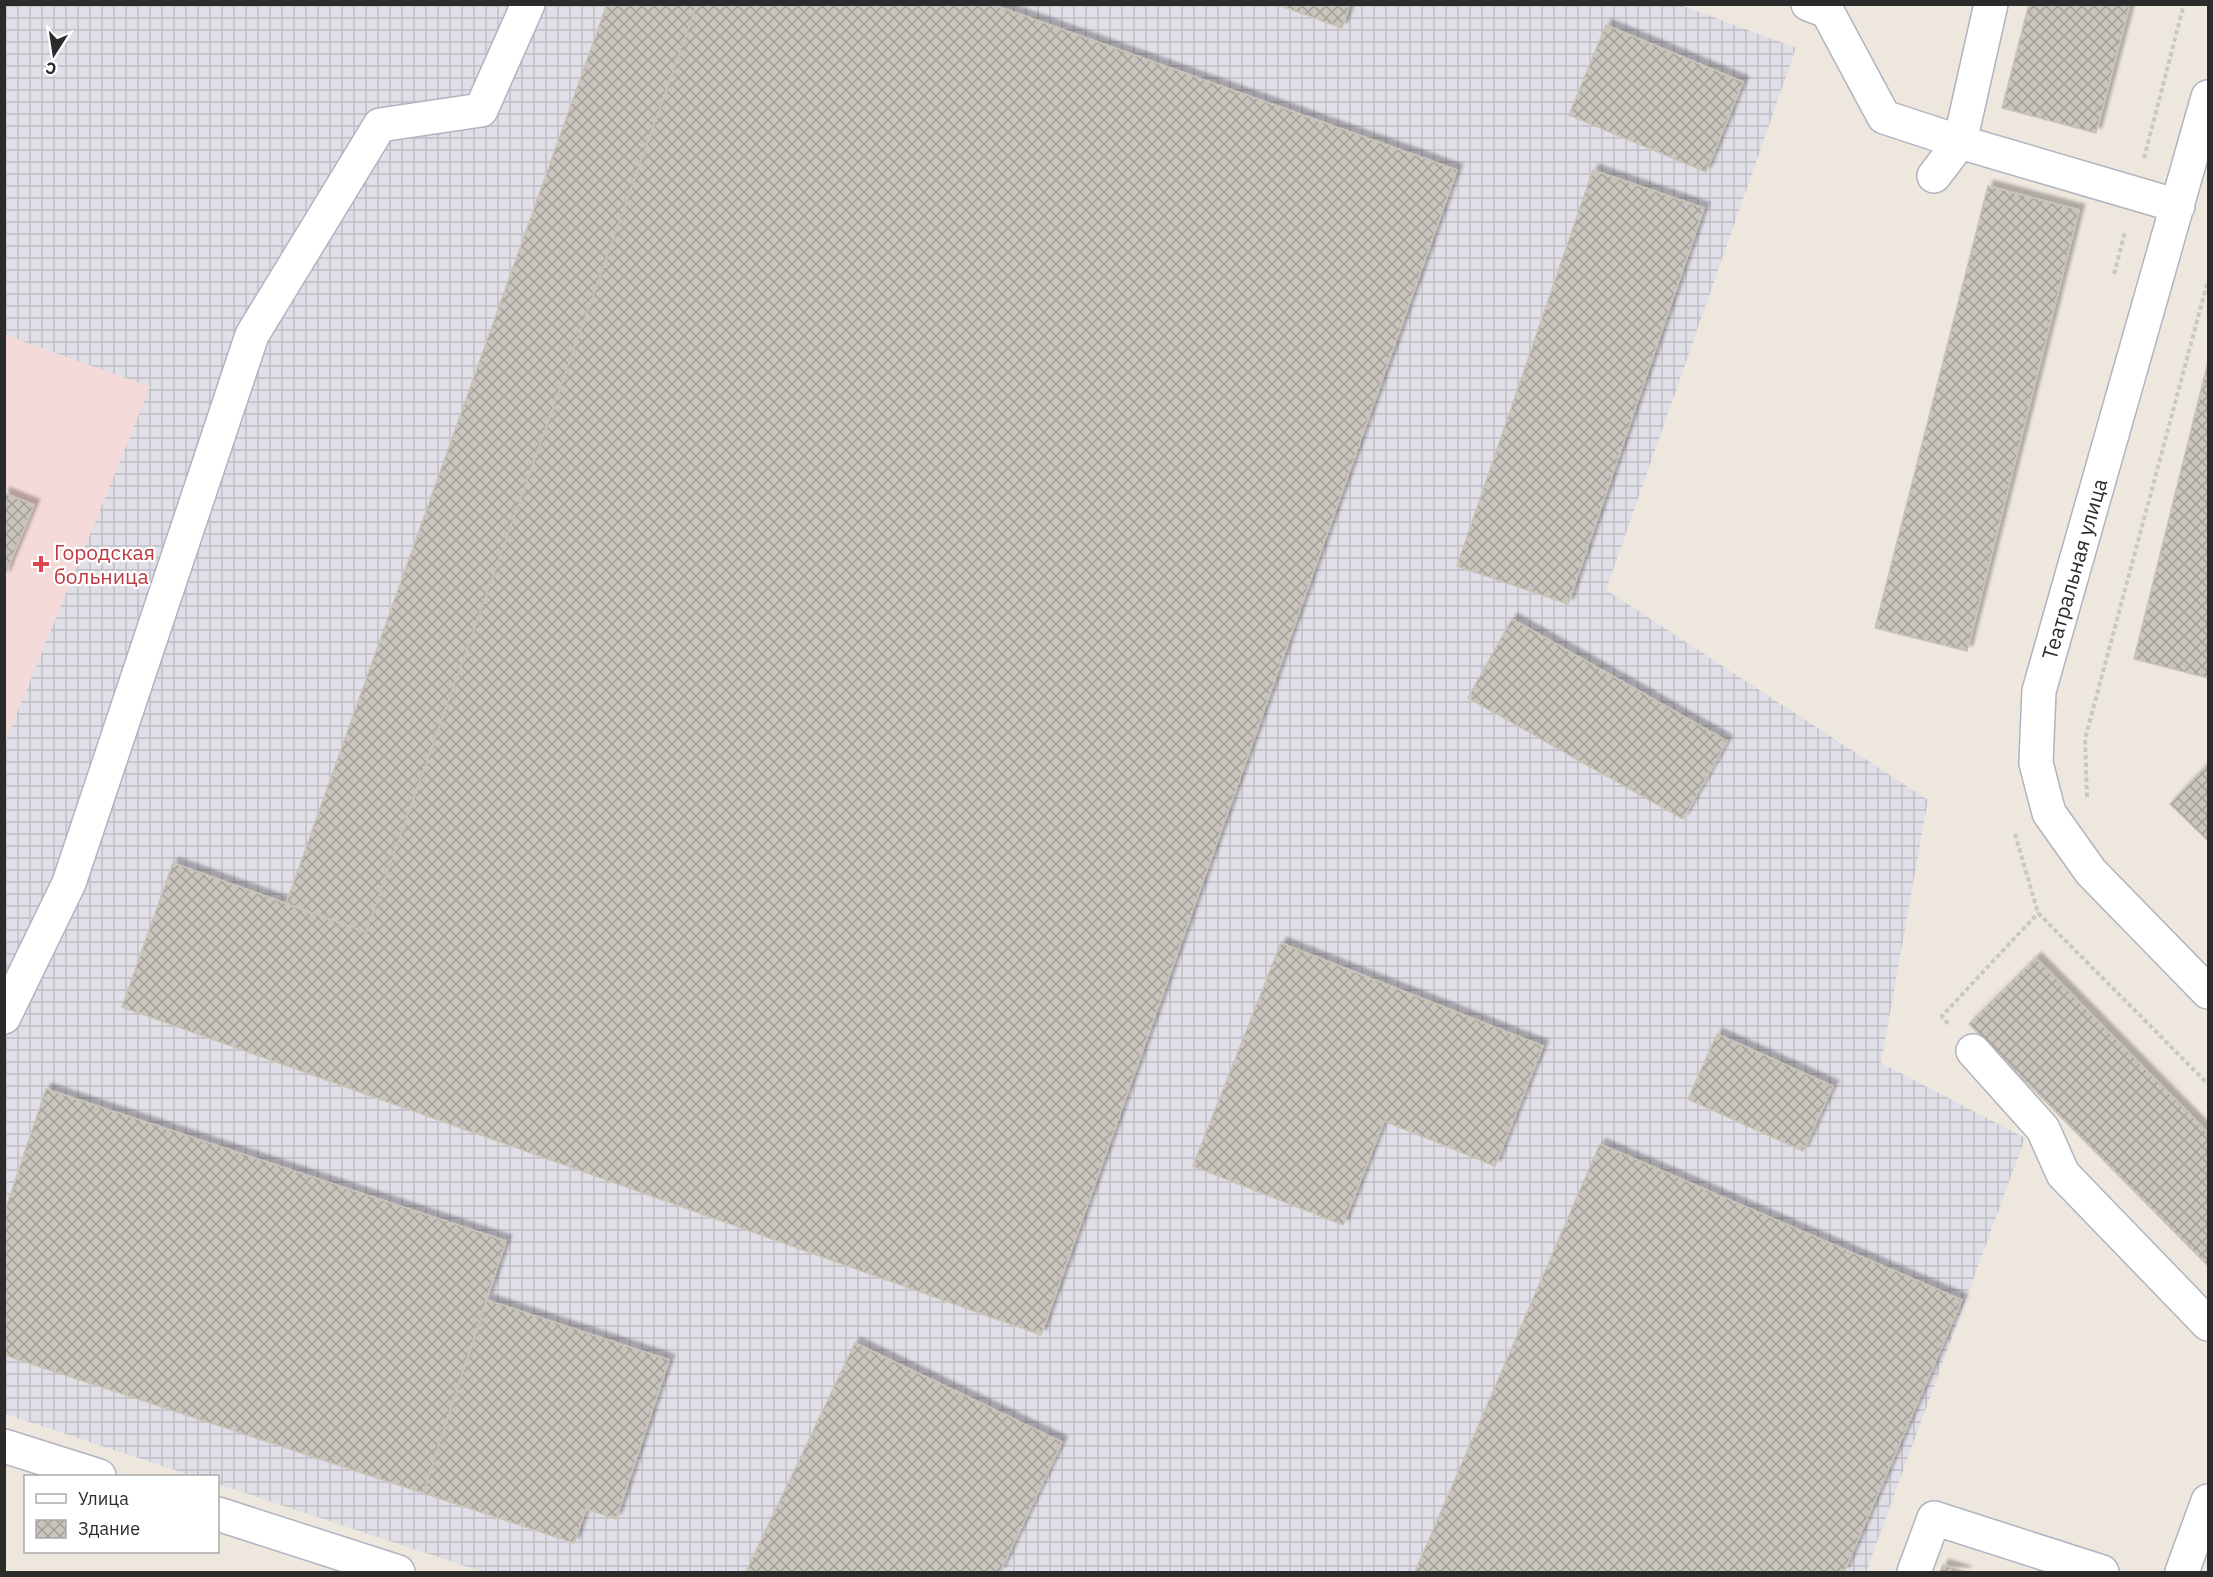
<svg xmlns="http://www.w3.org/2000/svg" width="2213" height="1577" viewBox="0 0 2213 1577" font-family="'IBM Plex Sans',sans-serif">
	<defs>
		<pattern id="industrial-grid" width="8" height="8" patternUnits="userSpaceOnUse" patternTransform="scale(1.5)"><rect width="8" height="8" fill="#e0dee6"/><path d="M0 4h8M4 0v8" fill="none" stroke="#c0bfc5"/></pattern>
		<pattern id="building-cross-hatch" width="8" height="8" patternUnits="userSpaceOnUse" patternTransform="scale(1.5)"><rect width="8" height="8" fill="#c9c4bc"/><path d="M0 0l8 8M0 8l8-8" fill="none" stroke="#a39f99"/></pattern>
		<filter id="shadow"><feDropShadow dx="5.5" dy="-5.5" stdDeviation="1.5" flood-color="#0004"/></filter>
	</defs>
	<rect width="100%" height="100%" fill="#eee7dd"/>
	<path fill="url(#industrial-grid)" d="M1678,4L1796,48L1606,590L1928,800L1881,1063L2025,1138L1866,1572H483L218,1484V1476H193L5,1414V742L150,387L5,335V5Z"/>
	<path fill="#f5dada" d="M5,335L150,387L5,742Z"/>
	<path fill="url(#building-cross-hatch)" stroke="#cac3b6" stroke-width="1.5" filter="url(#shadow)" d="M607,4H697L366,932L286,904Z
		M697,4H991L1457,170L1041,1335L122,1007L173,863L366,932Z
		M1276,4H1350L1342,28Z
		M2029,4H2130L2096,133L2002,108Z
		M1606,25L1743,82L1706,172L1569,115Z
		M1593,170L1704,208L1568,604L1457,566Z
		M1988,186L2079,210L1967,651L1875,628Z
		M2208,362V678L2134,659Z
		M4,493L34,505L4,577Z
		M1512,619L1727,741L1683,819L1468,698Z
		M2208,764V841L2170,804Z
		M1281,943L1543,1046L1495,1166L1384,1121L1343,1225L1193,1166Z
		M2036,958L2208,1133V1266L1969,1024Z
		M1717,1034L1833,1086L1803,1151L1688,1099Z
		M46,1089L506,1241L423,1493L4,1355V1214Z
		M1600,1144L1962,1300L1844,1572H1415Z
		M487,1300L669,1360L616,1519L586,1509L574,1543L423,1493Z
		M855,1343L1062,1442L1000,1572H746Z
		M1943,1565L1966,1572H1940Z"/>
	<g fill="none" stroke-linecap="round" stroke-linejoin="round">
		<defs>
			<path id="minor" d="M1808,4L1827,11L1884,117L1960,142L2178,206
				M2208,97L2039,691L2036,763L2049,813L2091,872L2208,992
				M1934,176L1960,142L1991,4
				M4,1017L69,883L252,335L380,125L481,110L528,4
				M1973,1051L2043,1129L2063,1174L2208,1324
				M4,1446L99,1476
				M218,1514L398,1572
				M1914,1572L1934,1518L2102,1572
				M2182,1572L2208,1501"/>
		</defs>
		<use href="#minor" stroke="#b1b3c0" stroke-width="36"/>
		<path stroke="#c8c8c8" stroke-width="4" stroke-dasharray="4.5 3" stroke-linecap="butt" d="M2144,158L2184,4
			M2114,274L2125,232
			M2087,797L2085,739L2208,280
			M2015,834L2038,913L2208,1084
			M1948,1024L1942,1016L2038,913"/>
		<use href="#minor" stroke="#fff" stroke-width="33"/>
	</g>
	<path fill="#e0444e" stroke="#fff" stroke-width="2" d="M38 555h6v6h6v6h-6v6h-6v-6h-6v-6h6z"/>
	<g text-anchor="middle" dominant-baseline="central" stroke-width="4.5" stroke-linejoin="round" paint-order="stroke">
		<g font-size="21" fill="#be3a42" stroke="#fff" text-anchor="start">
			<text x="54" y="552">Городская<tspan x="54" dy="24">больница</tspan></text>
		</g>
		<g font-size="21" fill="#2b2b2b" stroke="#fff">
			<text transform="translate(2074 569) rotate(-74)">Театральная улица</text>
		</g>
	</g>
	<rect width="2213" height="1577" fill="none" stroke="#2b2b2b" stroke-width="12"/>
	<rect x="24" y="1475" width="195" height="78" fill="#ffffff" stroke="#aaaaaa" stroke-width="1.5"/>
	<rect x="36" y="1494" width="30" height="9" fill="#ffffff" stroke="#aaaaaa" stroke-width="1.5"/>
	<text x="78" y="1505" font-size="18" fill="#2b2b2b">Улица</text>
	<rect x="36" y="1520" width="30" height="18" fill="url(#building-cross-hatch)" stroke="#aaaaaa" stroke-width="1.5"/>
	<text x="78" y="1535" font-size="18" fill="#2b2b2b">Здание</text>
	<g transform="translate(54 54) rotate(192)" stroke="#ffffff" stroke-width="4.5" paint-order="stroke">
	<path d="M0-4.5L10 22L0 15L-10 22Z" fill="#2b2b2b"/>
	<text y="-9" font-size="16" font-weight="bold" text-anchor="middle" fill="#2b2b2b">С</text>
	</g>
</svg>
